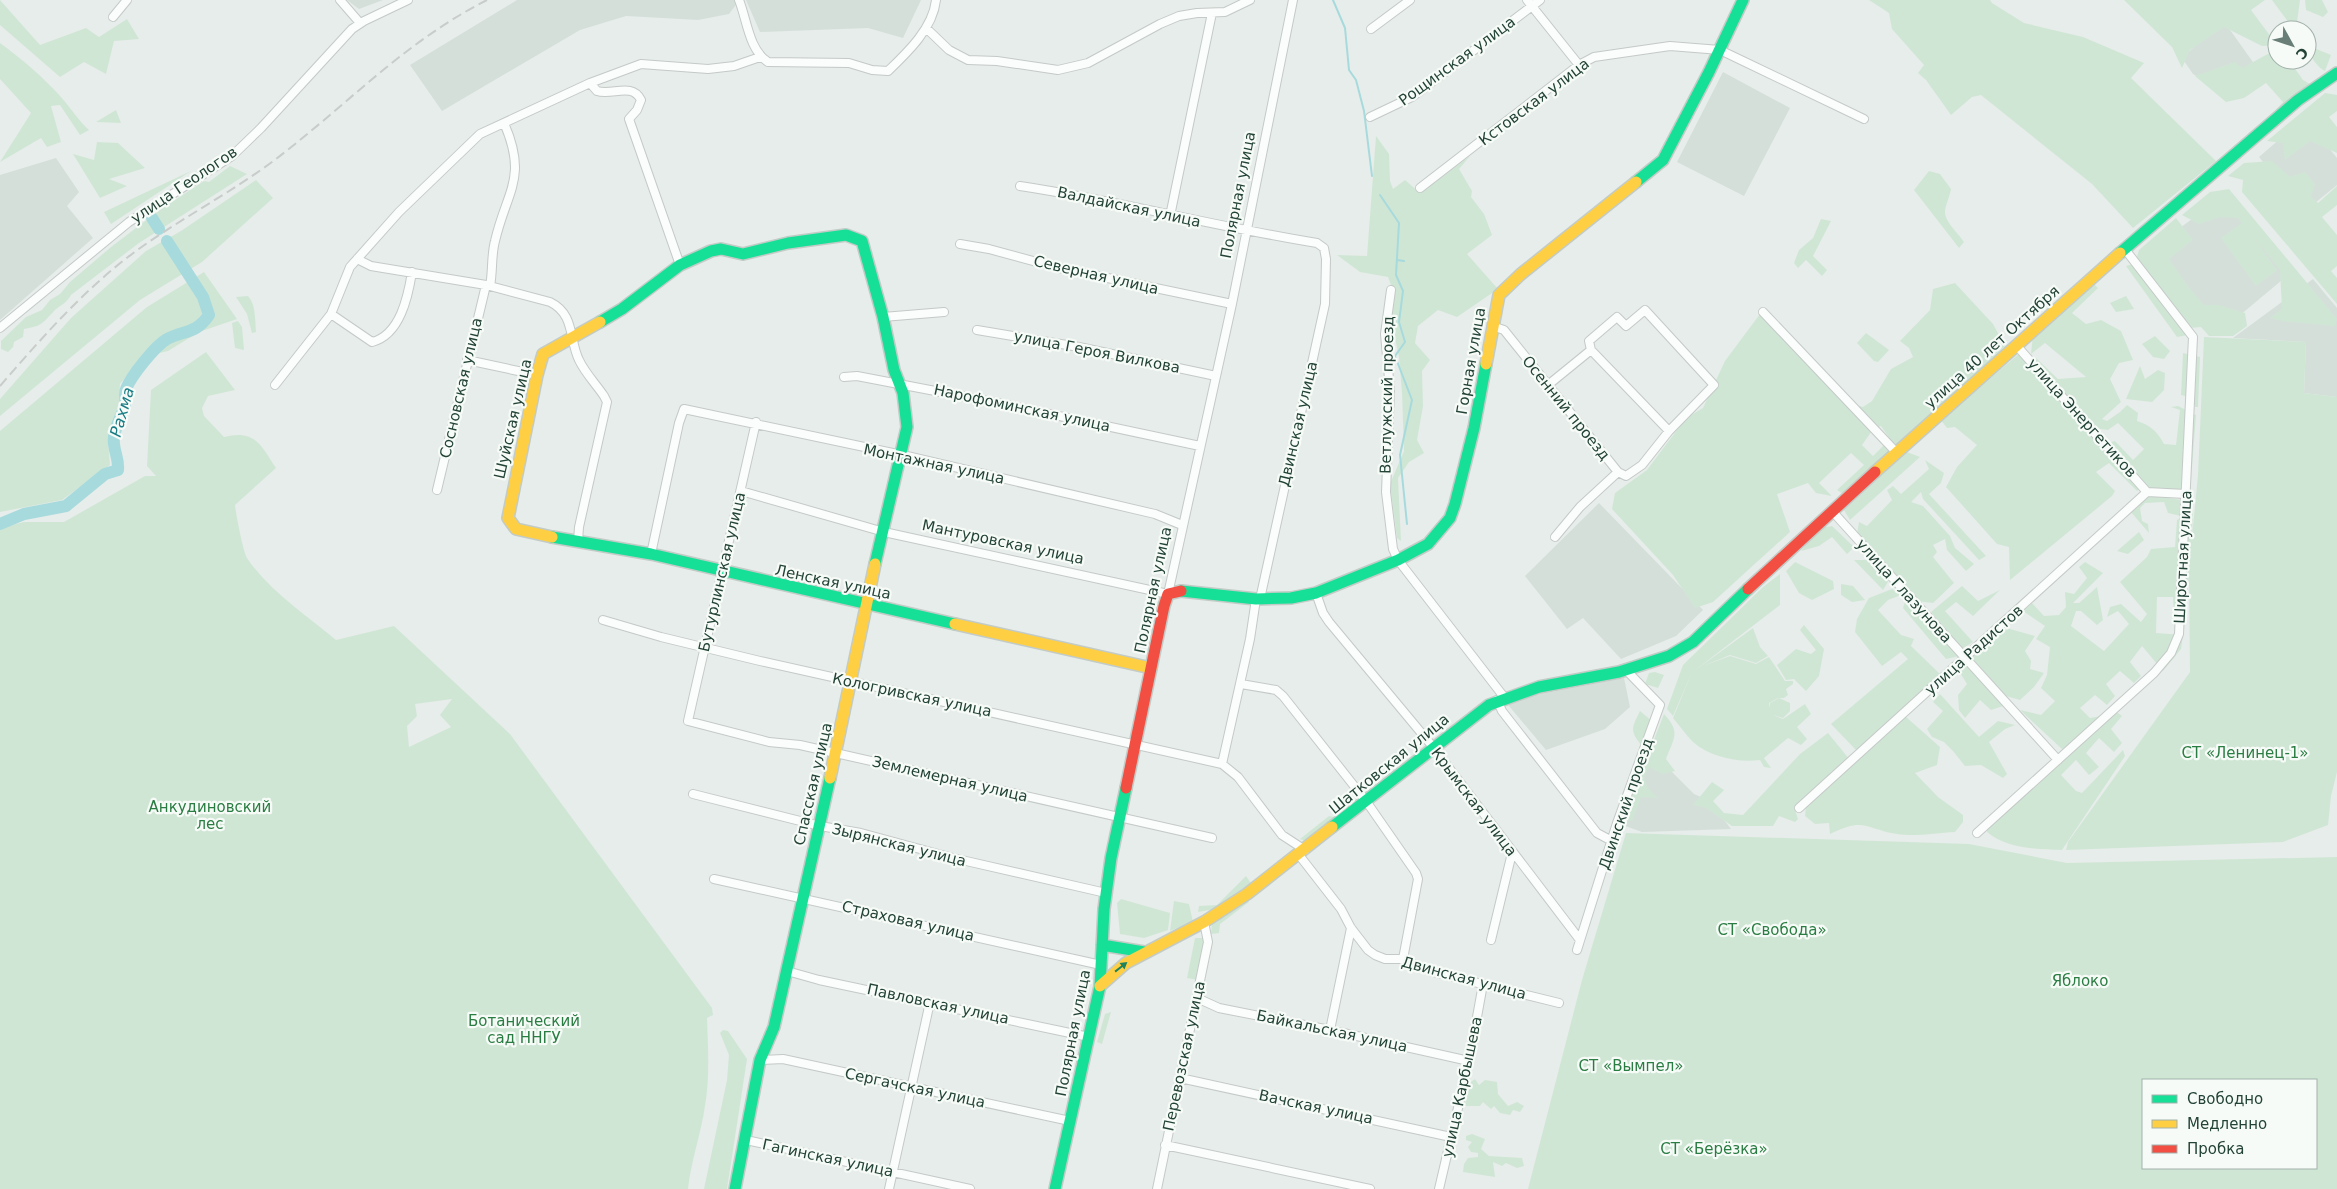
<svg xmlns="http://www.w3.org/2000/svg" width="2337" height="1189" viewBox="0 0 2337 1189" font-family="'DejaVu Sans',sans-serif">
	<rect width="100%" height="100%" fill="#e7edea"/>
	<path fill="#d5dfda" d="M347,0H383L359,9Z
		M517,0H737L738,2L729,14L698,20L626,16L580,30L442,111L410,65Z
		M746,0H921L903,38L868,28L760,32Z
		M2223,20L2255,65L2219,89L2193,74L2182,58Z
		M1723,72L1790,108L1744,196L1677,162Z
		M2304,118L2337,158V185L2304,212L2259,157Z
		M56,158L79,192L67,206L93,238L0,320V175Z
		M2223,196L2288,275L2227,326L2142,256Z
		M2313,279L2337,308V397L2304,393L2306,342L2233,338Z
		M1599,503L1703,610L1676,636L1621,659L1583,618L1567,629L1525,576Z
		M1624,678L1630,707L1605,729L1546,750L1509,706V700Z
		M1643,751L1659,759L1694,794L1710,801L1731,829L1642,832L1617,823Z"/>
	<path fill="#d0e6d5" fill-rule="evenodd" d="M0,0L40,45L86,28L99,37L127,19L139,39L114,41L106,74L84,62L60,77L0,25Z
		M1869,0H1990L1992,3L2024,23L2083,37L2144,63L2131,78L2216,161L2133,228L2092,184L1981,95L1972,97L1951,115L1926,80L1918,73L1924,65L1892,29L1889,13Z
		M2124,0H2265L2251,10L2277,45L2262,46L2224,27L2190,50L2182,68L2172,47Z
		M2272,0H2300L2296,30H2294Z
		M2305,0H2322L2328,12L2323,17L2306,10Z
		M2309,30L2314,48L2331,55L2325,71C2313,65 2301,42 2309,30Z
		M0,43C22,59 43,77 61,97C71,108 78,120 89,130L80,135L60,105L51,106L61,142L47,147L41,138L0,162L31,113L0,79Z
		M2277,49V60H2289L2303,80L2315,87L2262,125L2283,102L2266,83L2244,98L2226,102L2195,76L2235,62L2242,68Z
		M2325,93L2337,95V111L2329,117L2337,127V153L2310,141L2285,160L2283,143L2267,141Z
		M116,110L121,123L96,122Z
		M1376,136L1389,154L1390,181L1393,189L1405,180L1420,193L1470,156L1459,169L1472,191L1471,197L1484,214L1492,235L1467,254L1498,289L1457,317L1438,310L1418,326L1415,343L1430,360L1422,371L1423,406L1417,440L1424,453L1409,462L1398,478L1401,541L1397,538L1390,484L1404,451L1402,393L1399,357L1392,324L1394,293L1388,277L1360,272L1337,255L1367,256Z
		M97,142L118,143L145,168L109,179L127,186L100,198L73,154L94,160Z
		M2272,161L2290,177L2305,172L2315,184L2311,197L2318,203L2337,186V205L2322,217L2337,235V266L2331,271L2337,278V304L2242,192L2243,180L2228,176L2244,163Z
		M230,166L247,174L139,243L71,295C66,304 60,305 54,311C43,323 42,326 24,329L23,337L14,342L13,347L8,352L1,349V341L26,317L42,310L50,300L60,294L70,282L111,247L161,209L204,181L209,182Z
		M191,171L111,224L104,212Z
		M1929,171L1940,174L1951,189C1950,196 1945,206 1945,212C1945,222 1959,234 1964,242L1959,248L1914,190Z
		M256,180L273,198L202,262L140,300L0,416V399L71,318L146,251L181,231Z
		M2229,189L2337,319L2335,326L2282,321L2270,318L2282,309L2280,270L2254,238L2277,270L2256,286L2221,238L2242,223L2238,218L2220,217L2199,224L2182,215L2210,192Z
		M2176,218L2193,240L2169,259L2190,289L2204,305H2219L2245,313L2247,326L2233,336H2209L2201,327L2189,328L2136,260L2139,250Z
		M1821,219L1831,221L1813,256L1827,270L1822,276L1806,260L1798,268L1794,263L1799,250L1813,238Z
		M2133,264L2188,335L2177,337L2126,266Z
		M204,272L237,319L199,332L168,351L143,357L120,384L119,402L108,441L110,465L62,500L0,512V431L147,307Z
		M2092,282L2098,288L2072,313L2086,324L2101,320L2121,331L2133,360L2119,363L2110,379L2121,402L2102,419L2107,421L2120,412L2127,405L2138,413L2137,421C2150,425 2158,432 2164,444L2176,445L2180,410L2171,407L2178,406L2196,415L2191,480L2182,492L2151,489L2138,478L2108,443L2115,441L2133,460L2144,449L2118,423L2108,430L2093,428L2033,359L2036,358L2058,379L2086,377L2045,343L2031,354L2033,334Z
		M1955,283L1993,324L2005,346L1897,449L1881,426L1874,428L1862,445L1873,456L1885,444L1893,453L1846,496L1837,490L1864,465L1851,453L1819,483L1832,496L1816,493L1808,483L1777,494L1790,532L1713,602L1695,608L1673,575L1612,509L1615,493L1647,470L1686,418L1703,408L1725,361L1760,314L1766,313L1855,405L1863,407L1872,401L1891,369L1913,357L1909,348L1900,341L1930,310L1933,289Z
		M248,296C256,304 255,321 256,332L252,333L247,314L236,297Z
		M2126,296L2134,309L2116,312L2110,303Z
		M238,321L242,327L244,350L235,348L232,323Z
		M1866,333L1889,350L1878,362L1874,361L1857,343Z
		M2155,336L2170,351L2164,359L2153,357L2142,344Z
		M2204,337L2306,342L2304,393L2337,397V772L2331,796L2328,825L2283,842L2066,850L2068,842L2190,672L2189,576L2186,613L2174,616L2173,597H2157L2156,633L2183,635L2181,649L2163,671L2142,646L2130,662L2141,676L2134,683L2120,671L2106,684L2115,696L2107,705L2095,695L2080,708L2090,718L2118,713L2122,716L2111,729L2122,743L2114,752L2099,738L2086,753L2099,767L2089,775L2076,760L2061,775L2076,791L2082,793L2123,750L2125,756L2062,850C2037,849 2007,849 1987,832V826L2076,749L2069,744L2062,749L2020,710L2041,715L2055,701L2041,688L2047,675L2050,647L2036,639L2045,626L2023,611L2032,603L2044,616L2059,615L2066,607L2065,592L2074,594L2087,578L2079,567L2085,562L2103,573L2073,603H2079L2097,587L2103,620L2097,625L2081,611H2076L2071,626L2104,651L2129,624L2118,611L2107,617L2110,607L2121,604L2141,622L2147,614L2120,582L2147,557L2151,549L2175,547L2177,520L2193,510L2192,537L2198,475Z
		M206,352L235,390L208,396L202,408L204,416L224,437C255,429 261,445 276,468L235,505C236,514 243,551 247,558C269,591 306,615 336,640L394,626L510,734L712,1008L713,1015L707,1018C708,1048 710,1077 705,1106C701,1134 691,1161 688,1189H0V528L24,522H64L145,476H156L147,466L151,390ZM452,699L440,715L451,727L409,747L407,726L417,716L415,704Z
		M2183,353L2200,357L2198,407H2195L2194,398L2181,395Z
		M2019,354L2141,488L2137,491L2109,463L2096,472L2115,491L2112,496L2010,580L2009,547L1997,544L1946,487L1957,467L1977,445L1955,427L1947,428L1940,419Z
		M2140,366L2145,379L2158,370L2165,373L2164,390L2152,402L2126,399Z
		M1907,452L1920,457L1850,520L1844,510Z
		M1925,460L1944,473L1941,483L1929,494L1986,556L1979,560L1923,499L1921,492L1911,502L1923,506L1950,536L1955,548L1974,564L1966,571L1947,550L1945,539L1933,545L1937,552L1933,557L1954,583L1933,603L1916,601L1857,534L1859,522L1867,526L1892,500L1887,490L1893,486L1901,494L1929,469Z
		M2148,495L2182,500L2181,516L2168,513L2164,502L2145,503L2140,508L2142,521L2148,524L2149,533L2130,511Z
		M1832,526L1854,547L1847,554L1832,537L1819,546L1801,551L1820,528Z
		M2139,532L2144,540L2128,554L2117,551Z
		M1854,560H1871L1889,580L1883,590Z
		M1795,562L1833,581L1834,589L1812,600L1799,593L1786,571Z
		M1780,574V605L1694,671L1753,628L1760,647L1768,656L1756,663L1730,655L1703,666L1730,656L1756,664L1769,657L1785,681H1793V684L1786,689L1788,695L1784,698H1778L1769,703V708L1770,703L1779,698L1790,703V711L1783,718L1773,715L1783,719L1805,704L1811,714L1797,727L1807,739L1801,745L1788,738L1764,758L1771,768L1764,767L1760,760C1738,763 1710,757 1693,742C1686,735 1680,726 1673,718L1692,672L1673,716L1667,709L1683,665L1763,587Z
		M1841,584L1853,586L1865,600L1852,602L1841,595Z
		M1962,586L1978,601L2000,590L1973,616L1956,602L1945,611L1973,642L1962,649L1931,612Z
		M1892,589L1901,595L1888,600L1878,610L1901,635L1914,639L1911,646L1941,675L1857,751L1831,724L1908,659L1901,652L1882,666L1855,632L1857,619L1869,598Z
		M1906,598L1959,656L1946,659L1903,608Z
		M1804,625L1824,649L1819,676L1806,691L1794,679L1786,680L1777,665L1796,649L1811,654L1816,650L1800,630Z
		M2003,627L2035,636L2025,651L2031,661L2030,669L2044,673L2034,687L2020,700L2006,696L1971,657Z
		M1966,665L2003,706L1991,710L1980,700L1965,718L1959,710L1958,695L1967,684L1959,671Z
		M1655,672L1664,675L1658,688L1645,684L1649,673Z
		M1940,694L1979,737L1998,721L2015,725L2005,729L1989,742L2007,774L2003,778L1981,765L1965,766L1953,751L1944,742L1932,737L1927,729L1943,711L1933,702Z
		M1640,711L1652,721L1642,746C1629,730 1632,728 1640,711Z
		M1664,714C1681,732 1674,738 1666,759L1675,771L1663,774L1649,767L1644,777L1647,787L1658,798L1641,797L1632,821L1623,819Z
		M1905,716L1940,747L1937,765L1915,773L1938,797L1963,815V822L1955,832C1937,833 1915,837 1897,834C1863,828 1865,817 1830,834L1829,823L1815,824L1805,816L1806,806Z
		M1828,733L1850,760L1794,807L1798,819L1795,822L1779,816L1773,826H1732L1706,808L1693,805L1712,782L1724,790L1713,801L1724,813L1743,815L1800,754Z
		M1329,816L1338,818L1308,842L1300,839Z
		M1626,833L1969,844L2067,863L2337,857V1189H1528L1582,980ZM2143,1080H2316V1168H2143Z
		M1246,876L1252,885L1220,908L1198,912L1199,906L1217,905Z
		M1247,898L1249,902L1220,924L1219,933L1211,934L1212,923Z
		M1121,899L1170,913L1168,930L1144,938L1120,934L1117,903Z
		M1174,901L1189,904L1193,922L1170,931Z
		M1195,938H1205L1198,980L1187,978Z
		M1111,1012L1102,1044L1097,1042L1105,1014Z
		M723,1030L728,1031L747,1059L727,1189H704L727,1080L729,1055L720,1033Z
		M1475,1079L1479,1085L1485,1080L1497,1082L1498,1094L1508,1106L1517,1102L1524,1106L1520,1112L1513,1110L1510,1115L1500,1113L1494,1106L1491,1109L1483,1102L1480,1106H1465L1468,1084Z
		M1472,1134L1485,1139L1481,1149L1489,1156L1522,1158L1524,1166L1517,1168L1506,1163L1502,1166L1493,1162L1495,1177L1463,1172L1464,1164L1468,1158L1478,1157V1153L1471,1152L1468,1147L1472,1142L1466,1140V1136Z"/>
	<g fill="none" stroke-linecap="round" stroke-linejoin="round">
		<path stroke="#a7dadd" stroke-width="2" d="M1333,0L1345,28L1349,70L1356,80L1364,111L1372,176
			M1380,195L1399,223L1396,275L1403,291L1399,322L1405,342L1395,356L1412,400L1400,455L1407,524
			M1397,260L1404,261"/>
		<path stroke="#a7dadd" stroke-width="12" d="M152,218L159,229
			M0,524L24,514L66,506L105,474L118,470C119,460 115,454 114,444C112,430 122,417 125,404C126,399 124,393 126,389C131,376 155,346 167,339C185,330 196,334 209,315L203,297L167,241"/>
		<defs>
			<path id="street" d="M340,0L360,23
				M739,0C747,20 749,50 768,62L849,63L872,70L888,71C908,52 933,28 936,0
				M1527,0L1579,65
				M113,17L127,0
				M926,28L949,50L968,60L997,61L1058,70L1088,63L1160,24L1179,16L1197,13L1225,12L1250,0
				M1371,29L1410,0
				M590,83L597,91C612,96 632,82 641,100L637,110L629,119L680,265
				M1370,117L1412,97L1540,0
				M1020,186C1120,201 1217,227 1317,243L1324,248L1326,259L1325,304L1260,599
				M1420,188L1579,65L1594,57L1670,46L1720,50L1864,119
				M1170,216L1212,13
				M960,244L989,249L1055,267L1232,304
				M357,259L371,266L486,285L550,302C575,314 569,340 579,360C585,373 596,384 604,396L607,402L579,527L578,541
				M490,286C493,271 491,256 495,241C507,190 528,178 504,123
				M1391,290L1385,334L1390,390L1386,492L1393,549L1398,560L1504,697
				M1763,312L1897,453
				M331,314L372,342C400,335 408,297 412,272
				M883,317L944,312
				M1492,326L1504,330L1618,472L1580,507L1555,537
				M0,328L129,222L232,156L261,128L352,29L364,21L408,0
				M977,330L1079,347L1216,376
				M2016,345L2147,492
				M1591,350L1589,341L1617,317L1626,326L1645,310L1714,385L1669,431L1642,465L1626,476L1618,472
				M1591,350L1669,431
				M467,360L537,375
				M844,377L857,376L1003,404L1200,446
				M275,385L331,314L350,267L399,212L480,134L590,83L641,64L708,69L734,66L760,57
				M1548,385L1591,350
				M756,422L688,721L769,742L800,745L1212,838
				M437,490L486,285
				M741,491L884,532L1168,594L1232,304L1293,0
				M2147,492L2186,494
				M1832,511L2058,760
				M651,554L679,423L684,409L907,456L1155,514L1182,525
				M1316,593L1323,613L1329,622L1433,747L1580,940
				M1256,599L1250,639L1222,764L1238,777L1282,835L1305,850
				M603,620L661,637L760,661L1222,764
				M1241,684L1276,690L1283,696L1366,801L1416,873L1418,879L1403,959
				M1497,700L1502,711L1597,833L1612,841
				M693,794L820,826L861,833L953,858L1106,893
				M1799,808L2147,492
				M1977,833L2154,673L2171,653L2179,634L2193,337L2124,248
				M1299,855L1341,909L1351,928L1368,950L1375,955L1385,959H1403L1433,972L1559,1003
				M714,879L1101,965
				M1491,940L1512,853
				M1577,950L1617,823L1660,705L1626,670
				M787,971L819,980L1089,1037
				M1197,998L1219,1008L1330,1030L1469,1061
				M1330,1030L1351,928
				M760,1060L783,1059L1070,1121
				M1180,1078L1451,1137
				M746,1140L970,1189
				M1165,1145L1370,1189
				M889,1189L930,1002
				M1157,1189L1208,942L1204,922
				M1439,1189L1469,1061L1483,984"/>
			<path id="fast" d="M1636,182L1663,160L1709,72L1743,0
				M2120,253L2298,100L2337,73
				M600,322L622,309L680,265L711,251L721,249L743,254L788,243L846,235L862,241L883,317L894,370L903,393L907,427L875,564
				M552,537L651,554L955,624
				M1181,591L1256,599L1291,598L1316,593L1398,560L1428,544L1450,518L1455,504L1474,428L1486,364
				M1332,827L1489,705L1539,687L1619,672L1669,656L1693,642L1748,589
				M1102,945L1144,952
				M735,1189L760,1060L774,1027L830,778
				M1055,1189L1100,986L1104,909L1111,858L1126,788"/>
			<path id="slow" d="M1486,364L1499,295L1521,274L1636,182
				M1875,472L2120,253
				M552,537L516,529L508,518L537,375L543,354L600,322
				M955,624L1151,668
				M830,778L875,564
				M1100,986L1126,963L1204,922L1247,894L1332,827"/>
			<path id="jam" d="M1748,589L1875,472
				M1126,788L1164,606L1168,594L1181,591"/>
		</defs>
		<use href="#street" stroke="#c4cac7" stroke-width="10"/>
		<use href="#fast" stroke="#c3cbc7" stroke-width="14"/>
		<use href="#slow" stroke="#c3cbc7" stroke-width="14"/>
		<use href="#jam" stroke="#c3cbc7" stroke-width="14"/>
		<use href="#street" stroke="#fbfcfc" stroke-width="8"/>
		<use href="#fast" stroke="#16e098" stroke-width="11"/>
		<use href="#slow" stroke="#ffcf43" stroke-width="11"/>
		<use href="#jam" stroke="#f24e42" stroke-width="11"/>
		<path stroke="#c8cdcb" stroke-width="2" stroke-dasharray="10 5" stroke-linecap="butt" d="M0,386C40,340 80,294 128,257C178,219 236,191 285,152C355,97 407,41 487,0"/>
	</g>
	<defs><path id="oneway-solid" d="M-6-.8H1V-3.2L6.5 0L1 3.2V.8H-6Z" transform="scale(1.25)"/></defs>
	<use fill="#1e825e" href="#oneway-solid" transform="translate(1121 967) rotate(-38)"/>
	<g text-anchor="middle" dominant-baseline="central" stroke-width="4.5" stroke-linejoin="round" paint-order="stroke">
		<g font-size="15" fill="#234337" stroke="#f7fbf8">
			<text transform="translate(1457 61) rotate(-36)">Рощинская улица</text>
			<text transform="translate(1534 102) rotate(-37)">Кстовская улица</text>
			<text transform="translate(184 185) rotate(-34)">улица Геологов</text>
			<text transform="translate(1238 195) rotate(-79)">Полярная улица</text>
			<text transform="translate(1129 207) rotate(12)">Валдайская улица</text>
			<text transform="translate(1096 275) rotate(13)">Северная улица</text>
			<text transform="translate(1992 347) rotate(-42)">улица 40 лет Октября</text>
			<text transform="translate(1097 352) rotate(11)">улица Героя Вилкова</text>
			<text transform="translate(1471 361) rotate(-80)">Горная улица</text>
			<text transform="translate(461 388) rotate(-77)">Сосновская улица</text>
			<text transform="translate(1387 395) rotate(-89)">Ветлужский проезд</text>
			<text transform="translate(1022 408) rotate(12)">Нарофоминская улица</text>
			<text transform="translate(1566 408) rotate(51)">Осенний проезд</text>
			<text transform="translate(2082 418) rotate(48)">улица Энергетиков</text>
			<text transform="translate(513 419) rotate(-77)">Шуйская улица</text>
			<text transform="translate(1298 424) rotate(-77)">Двинская улица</text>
			<text transform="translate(934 464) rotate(12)">Монтажная улица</text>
			<text transform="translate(1003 542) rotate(12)">Мантуровская улица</text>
			<text transform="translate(2183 557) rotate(-87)">Широтная улица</text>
			<text transform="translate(722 572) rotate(-77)">Бутурлинская улица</text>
			<text transform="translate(833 582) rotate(12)">Ленская улица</text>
			<text transform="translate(1153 590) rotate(-78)">Полярная улица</text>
			<text transform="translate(1904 591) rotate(48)">улица Глазунова</text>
			<text transform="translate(1974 650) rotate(-42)">улица Радистов</text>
			<text transform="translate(912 695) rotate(12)">Кологривская улица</text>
			<text transform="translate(1389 764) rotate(-39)">Шатковская улица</text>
			<text transform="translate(950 779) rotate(13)">Землемерная улица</text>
			<text transform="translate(813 784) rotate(-77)">Спасская улица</text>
			<text transform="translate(1474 802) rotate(53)">Крымская улица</text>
			<text transform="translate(1626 804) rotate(-71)">Двинский проезд</text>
			<text transform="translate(899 845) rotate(14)">Зырянская улица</text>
			<text transform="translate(908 921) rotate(13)">Страховая улица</text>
			<text transform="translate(1464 978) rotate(15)">Двинская улица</text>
			<text transform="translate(938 1004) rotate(12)">Павловская улица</text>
			<text transform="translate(1332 1031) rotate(12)">Байкальская улица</text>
			<text transform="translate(1073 1033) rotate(-79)">Полярная улица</text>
			<text transform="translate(1184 1056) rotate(-78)">Перевозская улица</text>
			<text transform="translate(1462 1087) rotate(-78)">улица Карбышева</text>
			<text transform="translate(915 1088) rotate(12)">Сергачская улица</text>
			<text transform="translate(1316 1107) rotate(12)">Вачская улица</text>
			<text transform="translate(828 1158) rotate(12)">Гагинская улица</text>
		</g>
		<g font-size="15" fill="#2a7d42" stroke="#f7fbf8">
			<text x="2245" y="753">СТ «Ленинец-1»</text>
			<text x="210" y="807">Анкудиновский<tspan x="210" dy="17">лес</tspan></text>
			<text x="1772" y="930">СТ «Свобода»</text>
			<text x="2080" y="981">Яблоко</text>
			<text x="524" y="1021">Ботанический<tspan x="524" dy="17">сад ННГУ</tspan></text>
			<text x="1631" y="1066">СТ «Вымпел»</text>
			<text x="1714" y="1149">СТ «Берёзка»</text>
		</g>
		<g font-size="16" font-style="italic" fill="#187c84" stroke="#f7fbf8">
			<text transform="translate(122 412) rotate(-74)">Рахма</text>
		</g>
	</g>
	<rect x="2142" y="1079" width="175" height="90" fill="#f7fbf8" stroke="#a2b1ab"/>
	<rect x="2152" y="1095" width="25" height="8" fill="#16e098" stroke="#a2b1ab"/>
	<text x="2187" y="1104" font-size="15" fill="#234337">Свободно</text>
	<rect x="2152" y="1120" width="25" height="8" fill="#ffcf43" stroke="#a2b1ab"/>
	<text x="2187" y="1129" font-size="15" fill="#234337">Медленно</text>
	<rect x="2152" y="1145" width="25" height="8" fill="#f24e42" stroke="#a2b1ab"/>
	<text x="2187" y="1154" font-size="15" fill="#234337">Пробка</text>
	<g transform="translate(2292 45) rotate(130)"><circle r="24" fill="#f7fbf8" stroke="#a2b1ab"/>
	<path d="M0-4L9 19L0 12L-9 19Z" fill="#687e76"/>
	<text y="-8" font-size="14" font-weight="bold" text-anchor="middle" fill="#234337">С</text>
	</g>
</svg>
